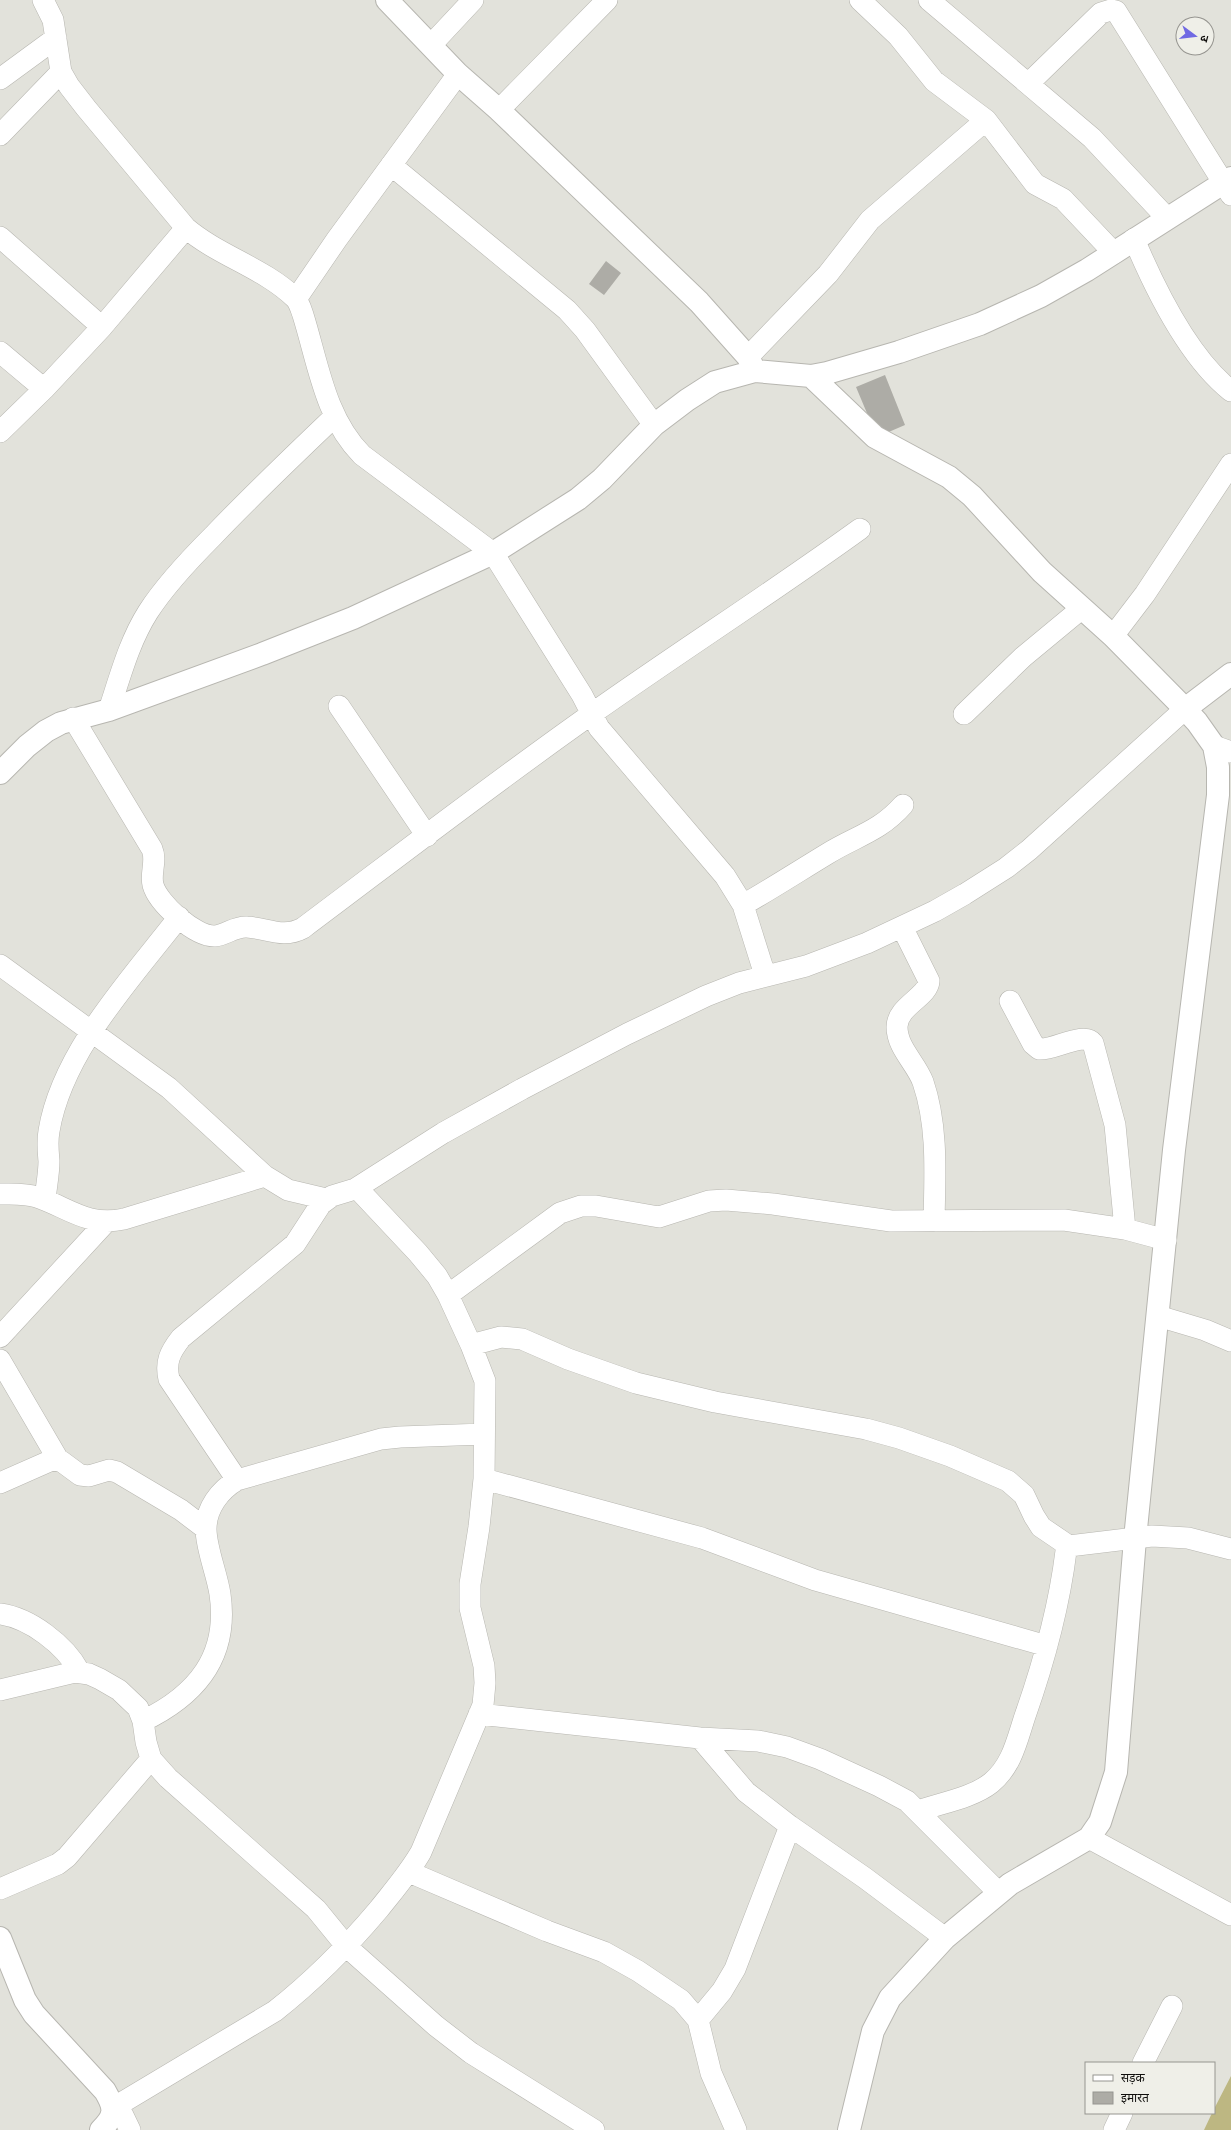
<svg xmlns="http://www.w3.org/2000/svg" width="1231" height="2130" viewBox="0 0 1231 2130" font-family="'PT Sans Narrow','Noto Sans Devanagari',sans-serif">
	<rect width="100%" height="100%" fill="#e2e2db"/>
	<path fill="#bdb782" d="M1231,2076V2130H1204L1212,2113H1214V2109Z"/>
	<path fill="#adaca6" d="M606,261L621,273L604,295L589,284Z
		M885,375L905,425L877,437L856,387Z"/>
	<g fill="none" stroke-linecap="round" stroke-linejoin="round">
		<defs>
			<path id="minor" d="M43,0L53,20L61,72L69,86L86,108L186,228C219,256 264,268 295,298C299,302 301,309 303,315C318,363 325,418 362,455L493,553L582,695L599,728L725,876L743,905L765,975
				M860,0L898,36L934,81L986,120L1035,184L1063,199L1114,253
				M929,0L1092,138L1166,217
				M431,45L473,0
				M0,79L56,38
				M1029,83L1101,13L1111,10L1116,11L1231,195
				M499,110L607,0
				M0,135L61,72
				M391,165L567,310L585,330L654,425
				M0,237L102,327
				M1134,239C1155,289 1188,357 1231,391
				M296,299L337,239L458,74
				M0,352L44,389
				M748,357L828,274L870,220L986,120
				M0,432L44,389L102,327L186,228
				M1113,636L1145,594L1231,464
				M339,706L427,836
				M109,710C120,677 129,642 148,612C166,584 190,559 213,536C252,495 293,456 334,417
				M964,714L1023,657L1081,609
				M73,718L152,849C157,861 150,873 153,885C158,903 195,937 215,936C226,935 235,926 247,927C267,928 283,939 303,928C399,856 495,782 593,713C682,650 773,592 860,529
				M1214,746L1231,752
				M743,905C771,889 799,871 827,854C856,836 879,832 903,805
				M902,927L929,981C928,997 897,1006 897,1027C897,1048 916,1063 923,1082C938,1126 935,1174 934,1221
				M0,965L169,1088L265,1176L288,1190L326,1199
				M1010,1001L1033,1044L1039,1049C1053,1051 1084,1031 1093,1043L1115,1125L1125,1229
				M0,1194C12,1194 25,1193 37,1197C69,1208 88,1227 124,1219L265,1176
				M45,1200C46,1188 49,1174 49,1161C48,1150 47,1142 49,1131C62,1052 131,979 179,917
				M448,1295L560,1213L581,1206H596L659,1217L709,1201L726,1200L773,1204L891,1221L1064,1220L1125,1229L1166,1240
				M1158,1316L1205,1330L1231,1341
				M0,1337L106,1222
				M471,1345L501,1337L522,1339L568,1359L636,1383L715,1402L866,1429L899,1438L950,1456L1008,1481L1024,1495L1034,1516L1041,1527L1069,1546L1152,1536L1188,1538L1231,1549
				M0,1360L59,1461
				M484,1479L702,1538L815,1580L1047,1646
				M237,1480L169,1379C165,1362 170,1352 181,1338L295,1244L321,1204L332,1196L355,1189L443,1133L522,1089L627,1034L706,996L739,983L806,966L867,943L935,911L965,894L1006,868L1029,850L1185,709
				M0,1483L52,1460L61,1461L80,1475L89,1476L109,1470L117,1472L181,1510L206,1529
				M0,1614C30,1618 65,1645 79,1671
				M0,1690L75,1672L89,1674L100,1679L119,1690L138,1708L143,1721L146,1742L151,1759L168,1778L316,1909L347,1947L436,2026L471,2053L594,2130
				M479,1714L700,1738L758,1741L787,1747L820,1759L879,1786L907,1801L999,1893
				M143,1721C197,1695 229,1656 220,1594C217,1574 206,1548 206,1529C206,1508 220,1490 237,1480L381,1439L400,1437L484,1434
				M700,1738L746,1792L790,1826L865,1878L945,1938
				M918,1811C941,1803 972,1798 991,1783C1012,1766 1017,1740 1025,1716C1044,1662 1059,1608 1066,1551L1069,1546
				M1089,1838L1231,1915
				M409,1872L547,1931L604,1952L638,1971L681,2000L698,2020L711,2073L736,2130
				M0,1889L58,1864L67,1857L151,1759
				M698,2020L722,1991L735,1969L790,1826
				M1143,2063L1172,2006
				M118,2105L130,2130
				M113,2108L275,2011C313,1981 347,1947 379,1909C394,1890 409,1873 421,1852L483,1705L485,1683L484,1666L470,1608V1584L479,1527L484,1479L485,1381L471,1345L448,1295L437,1276L418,1253L357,1188
				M1114,2130L1122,2113"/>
			<path id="tertiary" d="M387,0L458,74L499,110L699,302L748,357L755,371
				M811,376L875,437L949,477L972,496L1042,572L1113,636L1185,709L1197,722L1214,746L1218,767V795L1174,1150L1135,1539L1116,1772L1100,1822L1089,1838L1010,1884L945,1938L890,1998L873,2031L849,2130
				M1185,709L1231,674
				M0,773L27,746L46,731L61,723L109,710L262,654L353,618L493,553L578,499L602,479L654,425L687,400L715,382L755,371L811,376L827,373L899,352L980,324L1041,296L1087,270L1231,178
				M0,1938L25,2000L34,2014L105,2091C115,2108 116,2115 101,2130"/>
		</defs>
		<use href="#minor" stroke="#b7b6b0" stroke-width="22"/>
		<use href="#tertiary" stroke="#b7b6b0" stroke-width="24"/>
		<use href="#minor" stroke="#fff" stroke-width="21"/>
		<use href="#tertiary" stroke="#fff" stroke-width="22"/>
	</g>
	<rect x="1085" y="2062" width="130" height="52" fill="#efefe8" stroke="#969590"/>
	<rect x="1093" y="2075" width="20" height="6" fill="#ffffff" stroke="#969590"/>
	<text x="1121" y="2082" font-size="12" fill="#100f0d">सड़क</text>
	<rect x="1093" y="2092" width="20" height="12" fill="#adaca6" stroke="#969590"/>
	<text x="1121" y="2102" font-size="12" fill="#100f0d">इमारत</text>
	<g transform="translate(1195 36) rotate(105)"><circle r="19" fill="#efefe8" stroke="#969590"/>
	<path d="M0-3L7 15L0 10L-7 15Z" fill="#7069e3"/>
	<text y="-6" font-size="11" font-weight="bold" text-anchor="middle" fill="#100f0d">उ</text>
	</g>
</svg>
